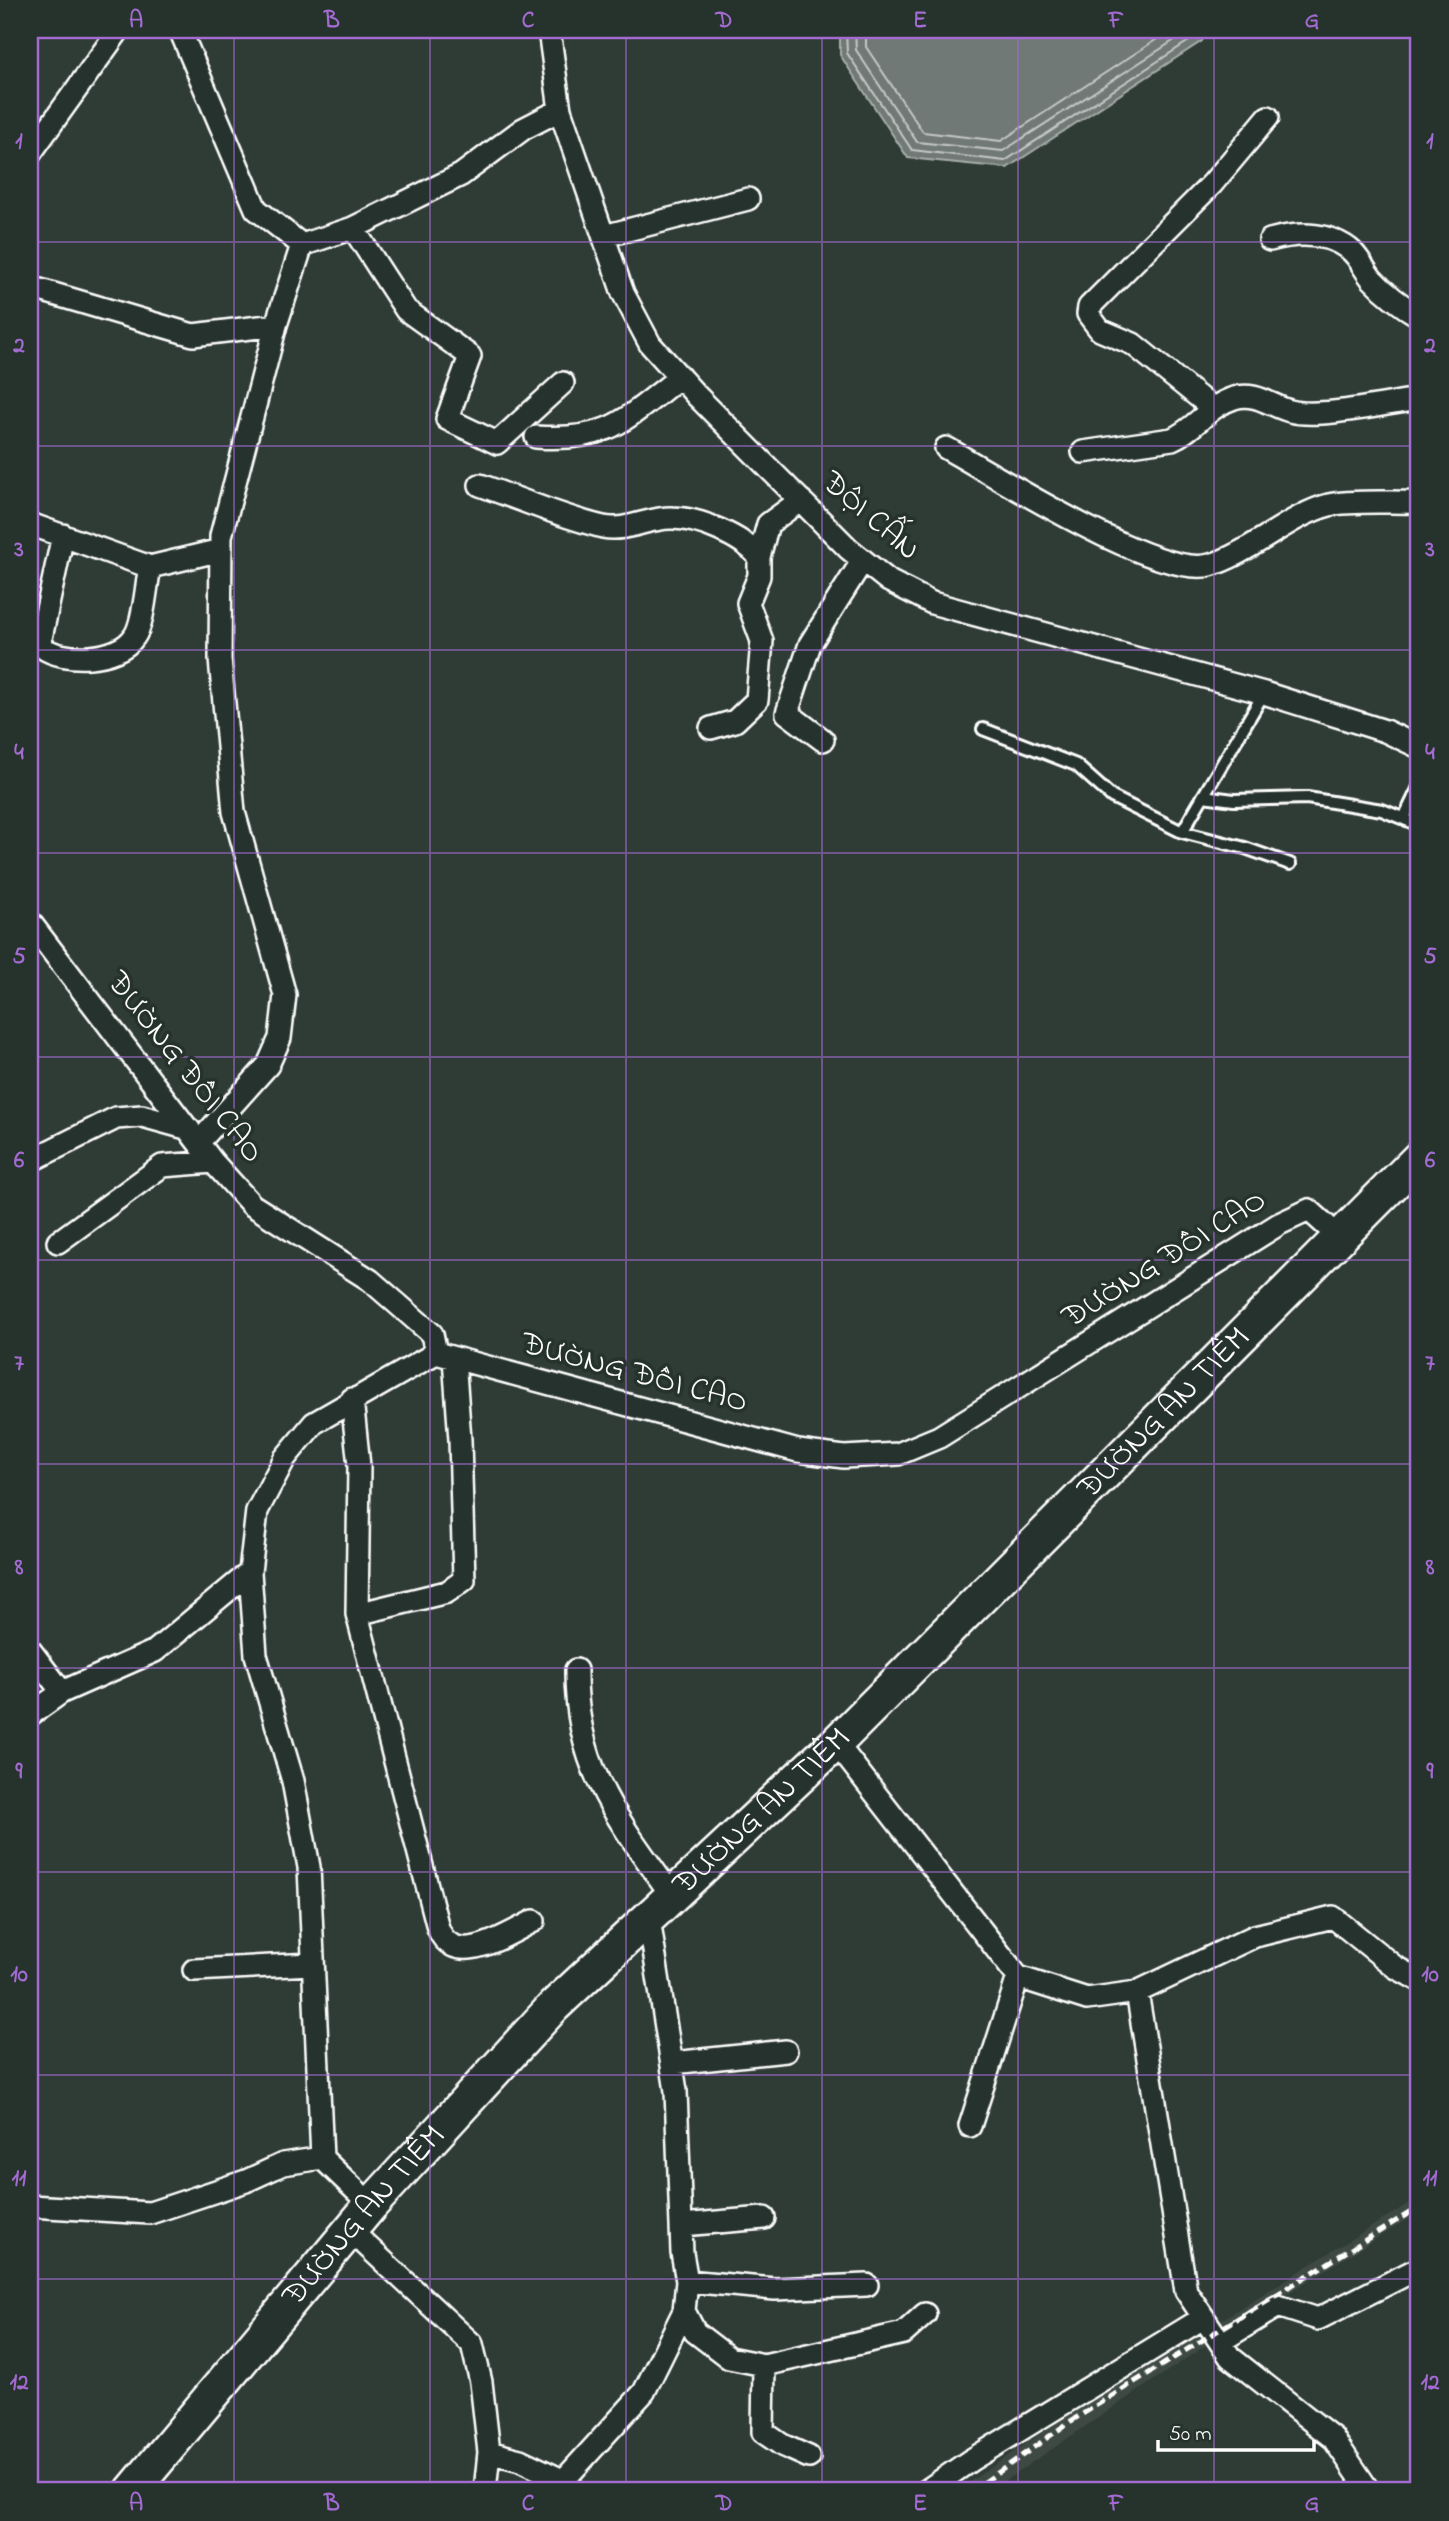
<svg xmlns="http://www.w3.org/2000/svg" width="1449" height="2521" viewBox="0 0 1449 2521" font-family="'Indie Flower',sans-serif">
	<rect width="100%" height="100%" fill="#2f3b35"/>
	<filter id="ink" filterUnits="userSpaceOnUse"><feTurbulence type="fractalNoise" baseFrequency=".0143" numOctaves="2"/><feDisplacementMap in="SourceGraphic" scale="14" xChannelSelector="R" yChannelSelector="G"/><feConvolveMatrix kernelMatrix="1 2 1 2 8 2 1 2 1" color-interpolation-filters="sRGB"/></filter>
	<g filter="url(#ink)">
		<path fill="#3c4842" d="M1419,2197V2212L1230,2329L990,2491H956L1068,2415Z"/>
		<path fill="#707975" stroke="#a9afac" stroke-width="2" d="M840,30H1207L1202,41L1007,168L908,158L840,55Z"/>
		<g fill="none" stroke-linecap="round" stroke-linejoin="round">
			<path stroke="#c6c9c8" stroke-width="2" d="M846,30L847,53L912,150L1005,161L1195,37L1199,30
				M855,30L856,50L917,142L1003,151L1190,30
				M866,30V47L923,132L1001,141L1171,30"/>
			<defs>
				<path id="lane" d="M983,729L1076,765L1112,797L1182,832L1245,848L1290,864
					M1203,796L1234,800L1307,798L1382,810L1419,825
					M1404,818L1419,787
					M1182,832L1264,693"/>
				<path id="street" d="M180,30L256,209L302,245
					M549,30L560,110L623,293L650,344L696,395L849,549L889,581L932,603L1264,693L1385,731L1419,747
					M30,154L119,30
					M353,228L406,310L470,356L447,419L497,443L563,383
					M604,236L748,199
					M1270,240C1296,233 1326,232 1349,249C1359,256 1364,270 1372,279C1386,294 1402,306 1419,316
					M30,287L193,335L276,325
					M1211,407L1133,344L1100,330L1088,314L1089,307L1212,184L1268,117
					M536,437C610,442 625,419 680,377
					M946,448C997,476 1157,579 1210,565C1247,555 1292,514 1329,505C1351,500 1394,503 1419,502
					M1083,452L1172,439C1196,429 1208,406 1234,398C1255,391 1271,406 1290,411C1318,419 1388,403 1419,399
					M480,485C520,499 561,517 603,527C626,532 650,517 672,518C699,518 743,537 759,557
					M30,524L150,567L221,550
					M63,535L41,638L42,647C63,663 118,661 134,637C144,624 146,585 150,567
					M711,728L735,721L757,700L762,641L748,603L759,576V557L768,524L801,500
					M823,740L787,713L810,644L863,560
					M30,922L213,1162L252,1205L370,1280L432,1334L436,1353L798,1451L844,1457L898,1454L939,1437L1279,1224L1309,1210L1339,1237
					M199,1142L268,1065L280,1038L285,995L234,812L220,659L221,536L276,325L302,245L353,228L461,175L523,129L560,110
					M30,1161L116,1118L142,1116L189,1129
					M58,1242L162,1166L213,1162
					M352,1399L359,1466L357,1614L438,1928C454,1971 507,1934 534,1921
					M357,1614L447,1592L464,1580L460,1440L454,1358
					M30,1650L62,1692L155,1651L250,1572
					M576,1670C575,1769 619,1821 673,1897
					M30,1715L62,1692
					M836,1743L1018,1977L1087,1999L1137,1992L1255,1936L1333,1917L1395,1967L1419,1980
					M194,1970L312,1964
					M1137,1992L1186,2291L1230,2357L1333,2438L1369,2491
					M673,2063L786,2051
					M970,2126L1018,1977
					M371,2205L322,2158L309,1867L293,1781L256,1655L250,1572L257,1511L285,1458L314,1423L436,1353
					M30,2206L150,2213L246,2181L283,2164L322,2158
					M682,2225L764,2218
					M351,2231L472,2344L481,2382L489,2452L485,2491
					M687,2281L775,2289L867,2285
					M684,2311L695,2332L729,2358L764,2365L904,2333L925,2314
					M1221,2341L1278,2306L1318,2319L1419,2268
					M764,2365L763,2432L782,2445L809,2457
					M489,2452L520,2460L564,2481
					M554,2491L644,2392L684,2311L687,2281L682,2253L676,2091L649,1919
					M926,2491L971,2460L1203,2318"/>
				<g id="primary">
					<path id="s1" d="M132,2491L371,2205L554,2006L836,1743L1419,1158"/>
				</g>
			</defs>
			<use href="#lane" stroke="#fff" stroke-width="16"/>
			<use href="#street" stroke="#fff" stroke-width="26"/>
			<use href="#primary" stroke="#fff" stroke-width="38"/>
			<use href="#lane" stroke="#26332d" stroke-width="10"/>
			<use href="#street" stroke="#26332d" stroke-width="21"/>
			<use href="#primary" stroke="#26332d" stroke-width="33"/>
			<path stroke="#fff" stroke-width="5" stroke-dasharray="10 5" stroke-linecap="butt" d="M972,2491L1071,2421L1419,2207"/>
		</g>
	</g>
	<path fill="none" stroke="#a36bd2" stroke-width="2" stroke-opacity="0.55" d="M234,30V2491M430,30V2491M626,30V2491M822,30V2491M1018,30V2491M1214,30V2491M30,242H1419M30,446H1419M30,650H1419M30,853H1419M30,1057H1419M30,1260H1419M30,1464H1419M30,1668H1419M30,1872H1419M30,2075H1419M30,2279H1419"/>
	<g text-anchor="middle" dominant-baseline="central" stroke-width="7" stroke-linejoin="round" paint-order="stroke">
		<g font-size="32" fill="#fff" stroke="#26332d">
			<text transform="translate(870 517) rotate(41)">ĐỘI CẤN</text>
			<text transform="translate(184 1068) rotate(52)">ĐƯỜNG ĐỒI CAO</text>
			<text transform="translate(1165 1260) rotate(-32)">ĐƯỜNG ĐỒI CAO</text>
			<text transform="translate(634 1374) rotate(15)">ĐƯỜNG ĐỒI CAO</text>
			<text stroke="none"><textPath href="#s1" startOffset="1494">ĐƯỜNG AN TIÊM</textPath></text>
			<text stroke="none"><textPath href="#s1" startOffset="928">ĐƯỜNG AN TIÊM</textPath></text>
			<text stroke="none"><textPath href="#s1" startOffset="360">ĐƯỜNG AN TIÊM</textPath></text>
		</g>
	</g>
	<rect width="1449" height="2521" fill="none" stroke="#26332d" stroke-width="77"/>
	<path d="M1158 2440v10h156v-10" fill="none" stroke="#ffffff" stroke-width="3.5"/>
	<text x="1169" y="2440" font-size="21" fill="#ffffff" stroke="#26332d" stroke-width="5" paint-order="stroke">50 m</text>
	<rect x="38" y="38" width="1372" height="2444" fill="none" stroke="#a36bd2" stroke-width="2.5"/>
	<g font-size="23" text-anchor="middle" font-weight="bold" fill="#a36bd2">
		<text x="136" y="27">A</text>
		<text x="332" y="27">B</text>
		<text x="528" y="27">C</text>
		<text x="724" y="27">D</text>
		<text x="920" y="27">E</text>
		<text x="1116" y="27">F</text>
		<text x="1312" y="27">G</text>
		<text x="19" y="148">1</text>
		<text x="1430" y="148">1</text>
		<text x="19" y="352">2</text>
		<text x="1430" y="352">2</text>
		<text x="19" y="556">3</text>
		<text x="1430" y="556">3</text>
		<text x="19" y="759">4</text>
		<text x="1430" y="759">4</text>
		<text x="19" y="963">5</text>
		<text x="1430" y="963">5</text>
		<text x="19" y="1167">6</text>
		<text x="1430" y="1167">6</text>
		<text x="19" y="1370">7</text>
		<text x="1430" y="1370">7</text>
		<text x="19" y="1574">8</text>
		<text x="1430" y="1574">8</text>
		<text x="19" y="1778">9</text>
		<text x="1430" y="1778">9</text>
		<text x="19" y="1981">10</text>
		<text x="1430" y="1981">10</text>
		<text x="19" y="2185">11</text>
		<text x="1430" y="2185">11</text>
		<text x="19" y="2389">12</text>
		<text x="1430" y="2389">12</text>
		<text x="136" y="2510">A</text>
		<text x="332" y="2510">B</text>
		<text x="528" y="2510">C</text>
		<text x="724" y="2510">D</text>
		<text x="920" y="2510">E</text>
		<text x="1116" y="2510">F</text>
		<text x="1312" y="2510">G</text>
	</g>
</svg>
